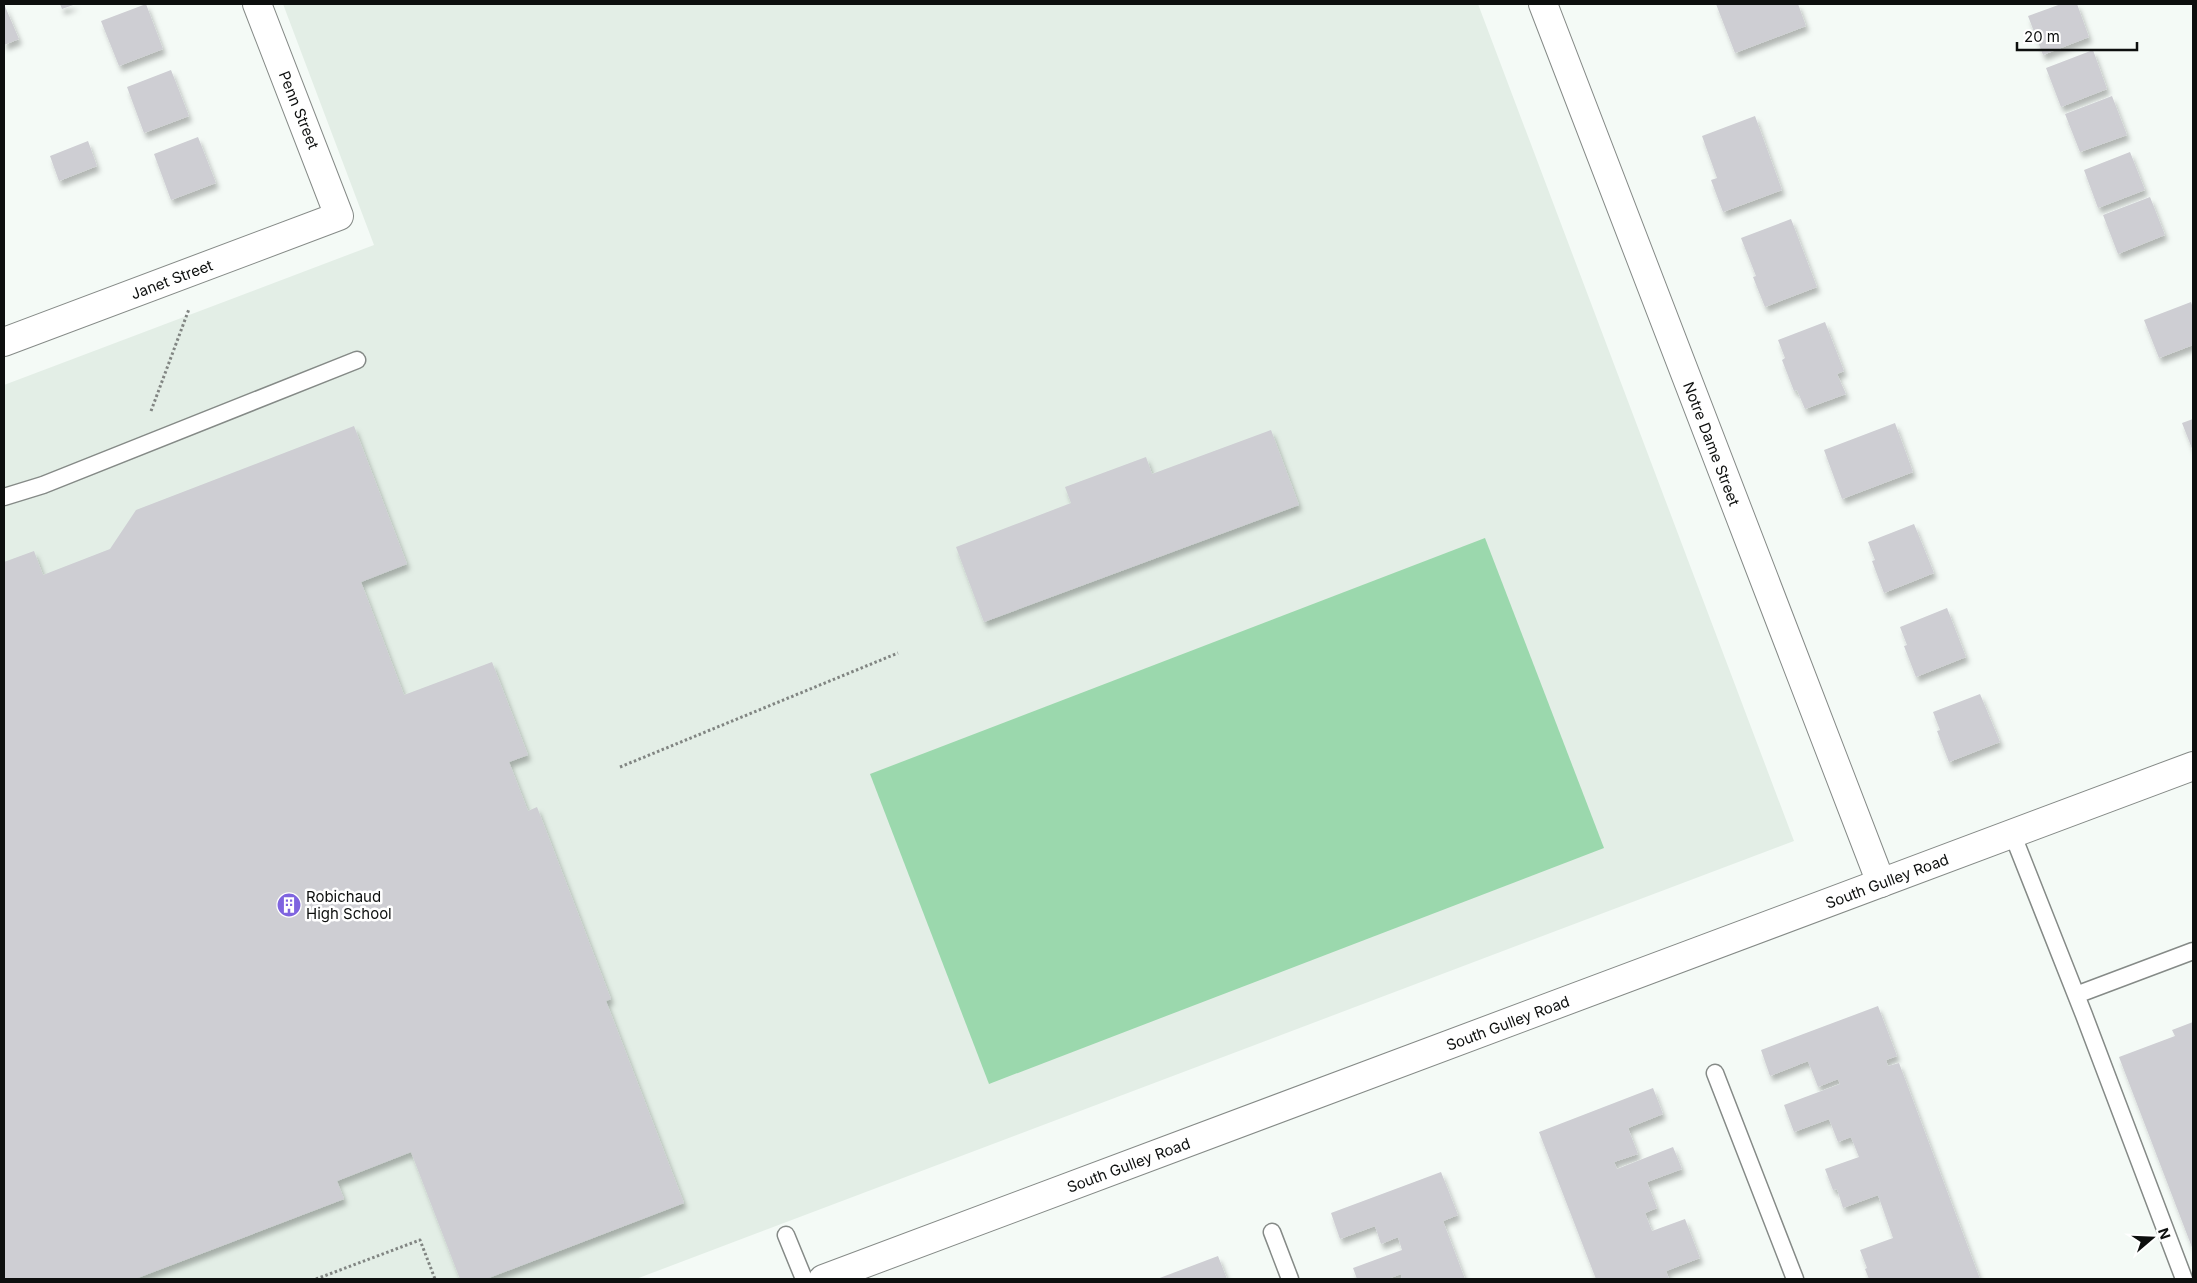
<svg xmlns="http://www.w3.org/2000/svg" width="2197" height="1283" viewBox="0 0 2197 1283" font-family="Inter,sans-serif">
	<defs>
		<filter id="shadow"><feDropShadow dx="3" dy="5.5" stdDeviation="2.5" flood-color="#0004"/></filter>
	</defs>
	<rect width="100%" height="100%" fill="#f4faf6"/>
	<path fill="#e3eee6" d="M283,4H1478L1794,841L636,1279H4V385L374,245Z"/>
	<path fill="#9bd8ad" d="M1485,538L1604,848L989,1084L870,774Z"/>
	<path fill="#ceced3" filter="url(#shadow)" d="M4,4L19,39L4,45Z
		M60,4H76L62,9Z
		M146,4L163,49L119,66L101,21Z
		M1716,4H1798L1806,26L1735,53Z
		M2061,4H2077L2089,37L2043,55L2028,16Z
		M2093,50L2107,89L2061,107L2046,68Z
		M171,70L189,116L144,133L127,87Z
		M2112,96L2127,135L2080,152L2065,114Z
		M1755,116L1782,190L1723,212L1711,180L1717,178L1702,136Z
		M198,137L216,183L171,200L154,154Z
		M88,141L97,166L59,181L50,156Z
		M2130,152L2145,190L2098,208L2084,170Z
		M2150,197L2165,235L2118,254L2103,215Z
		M1791,219L1817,287L1765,307L1753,277L1756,276L1741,238Z
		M2191,302L2193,308V345L2159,358L2144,320Z
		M1825,322L1844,371L1837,374L1846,394L1805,409L1797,390L1794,391L1782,360L1785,358L1778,340Z
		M2193,419V451L2182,423Z
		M1895,423L1913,472L1842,499L1824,450Z
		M354,426L407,564L361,582L404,695L492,662L528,755L509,762L528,811L537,807L611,999L606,1001L684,1203L486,1279H460L411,1152L337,1181L344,1199L135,1279H4V562L34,551L43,575L110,549L136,510Z
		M1271,430L1299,505L984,622L956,547L1071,503L1065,487L1146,457L1152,474Z
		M1914,524L1934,573L1884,593L1872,561L1875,560L1868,542Z
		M1947,608L1966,657L1916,677L1904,646L1907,645L1900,627Z
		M1980,694L2000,742L1949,762L1937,731L1940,730L1933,712Z
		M1878,1006L1897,1056L1886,1060L1888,1066L1899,1063L1980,1279H1869L1865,1269L1867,1268L1860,1250L1893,1238L1878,1195L1843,1208L1837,1189L1833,1190L1825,1169L1859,1157L1851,1137L1838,1142L1829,1119L1794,1132L1784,1105L1840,1084L1838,1079L1818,1087L1808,1061L1770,1076L1761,1050Z
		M2193,1022V1250L2119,1057L2175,1036L2172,1030Z
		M1653,1088L1663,1114L1628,1128L1638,1154L1614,1162L1617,1169L1673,1147L1682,1169L1647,1182L1657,1208L1645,1213L1652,1231L1685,1219L1700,1258L1666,1271L1669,1279H1596L1539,1132Z
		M1441,1172L1458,1215L1443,1221L1465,1279H1402L1401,1274L1388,1279H1357L1353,1268L1402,1250L1398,1237L1381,1244L1375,1226L1340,1239L1331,1213Z
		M1218,1256L1227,1279H1157Z"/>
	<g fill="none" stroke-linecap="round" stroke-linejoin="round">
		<defs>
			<path id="service" d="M4,497L43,485L357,360
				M2012,833L2084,1015L2184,1279
				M2076,995L2193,951
				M1715,1073L1795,1279
				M1272,1232L1290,1279
				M786,1235L804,1279"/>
			<g id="minor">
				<path id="s1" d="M1543,4L1881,883"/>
				<path id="s2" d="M4,342L339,216L257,4"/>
				<path id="s3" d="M823,1279L2193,766"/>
			</g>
		</defs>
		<use href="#service" stroke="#858a87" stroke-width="19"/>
		<use href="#minor" stroke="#858a87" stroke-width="30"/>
		<path stroke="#818582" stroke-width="3" stroke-dasharray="2.5 2.5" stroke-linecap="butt" d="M151,411L189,309
			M620,767L898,653
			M316,1279L420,1240L435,1279"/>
		<use href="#service" stroke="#fff" stroke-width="16"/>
		<use href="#minor" stroke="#fff" stroke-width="28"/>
	</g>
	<defs>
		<symbol id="building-disc" viewBox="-11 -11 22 22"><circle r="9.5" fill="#7f64df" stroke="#fff"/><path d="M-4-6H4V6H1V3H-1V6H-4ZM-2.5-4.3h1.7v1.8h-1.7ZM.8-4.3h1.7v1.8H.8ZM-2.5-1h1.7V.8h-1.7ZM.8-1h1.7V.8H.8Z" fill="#fff"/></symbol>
	</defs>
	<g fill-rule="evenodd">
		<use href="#building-disc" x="275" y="891" width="28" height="28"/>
	</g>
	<g text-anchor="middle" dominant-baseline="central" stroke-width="5" stroke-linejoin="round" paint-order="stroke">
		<g font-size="15" fill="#0d0f0e" stroke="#fff">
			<text transform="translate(299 110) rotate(68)">Penn Street</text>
			<text stroke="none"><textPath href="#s2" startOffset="179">Janet Street</textPath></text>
			<text stroke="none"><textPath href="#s1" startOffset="471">Notre Dame Street</textPath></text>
			<text stroke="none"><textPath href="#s3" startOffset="1136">South Gulley Road</textPath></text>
			<text stroke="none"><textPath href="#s3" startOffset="731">South Gulley Road</textPath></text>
			<text stroke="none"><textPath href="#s3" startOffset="326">South Gulley Road</textPath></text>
		</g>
		<g font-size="15" fill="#0d0f0e" stroke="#fff" text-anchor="start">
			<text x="306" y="896">Robichaud<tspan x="306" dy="17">High School</tspan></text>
		</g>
	</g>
	<rect width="2197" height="1283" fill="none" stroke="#0d0f0e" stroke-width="10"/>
	<g transform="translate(2152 1238) rotate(71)" stroke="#ffffff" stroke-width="4" paint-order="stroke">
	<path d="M0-4L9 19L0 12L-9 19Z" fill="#0d0f0e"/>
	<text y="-8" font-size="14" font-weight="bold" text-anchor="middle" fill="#0d0f0e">N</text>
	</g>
	<path d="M2017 42v8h120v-8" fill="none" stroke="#0d0f0e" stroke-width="2.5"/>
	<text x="2024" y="42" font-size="15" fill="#0d0f0e" stroke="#ffffff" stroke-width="4" paint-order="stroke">20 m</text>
</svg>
